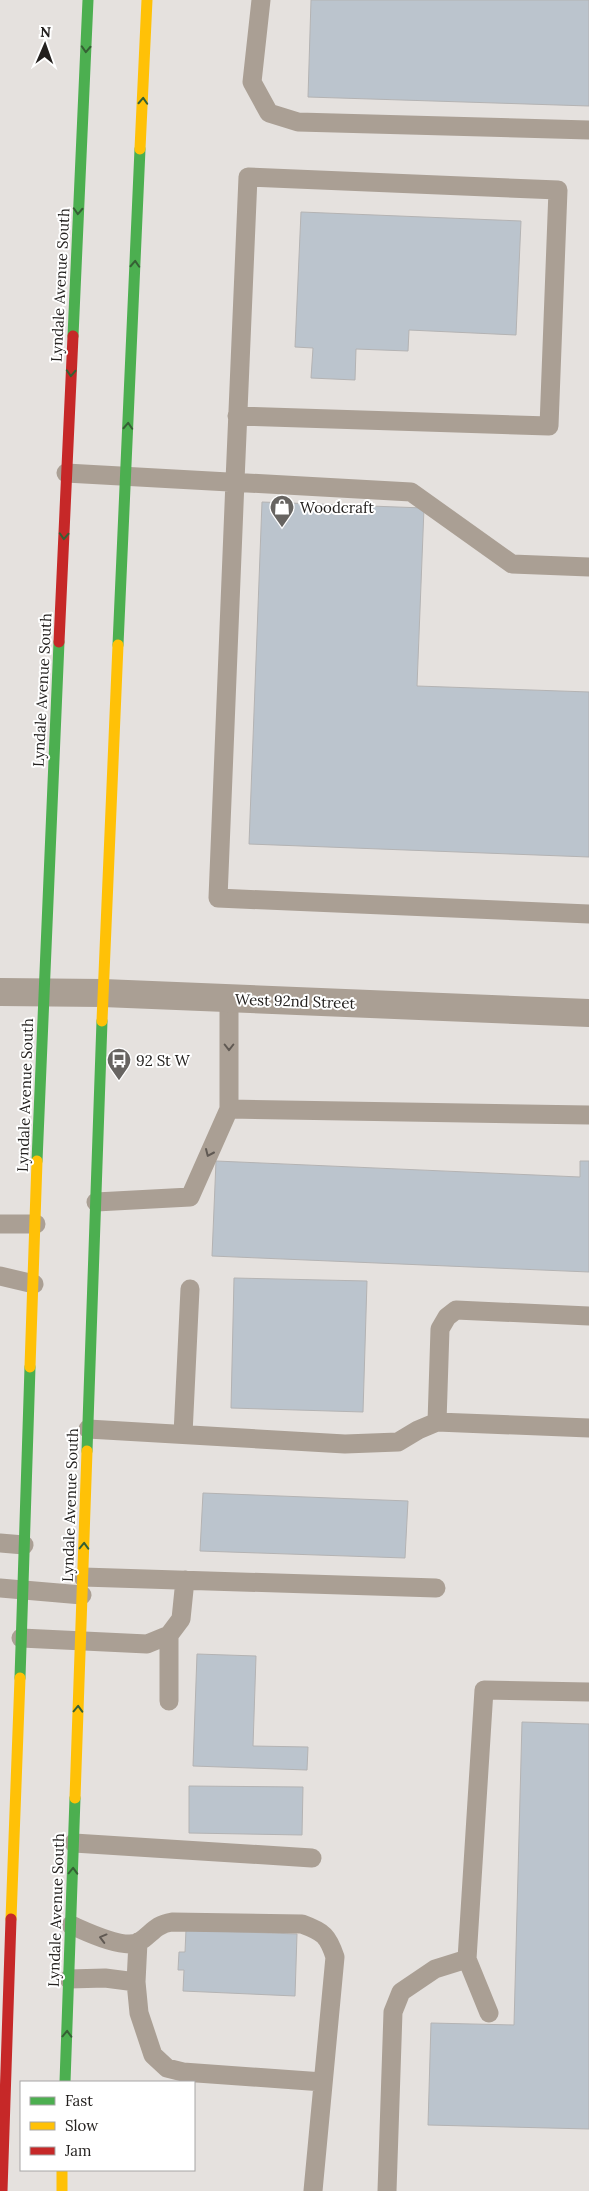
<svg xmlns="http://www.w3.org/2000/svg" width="589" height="2191" viewBox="0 0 589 2191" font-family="Lora,serif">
	<rect width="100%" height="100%" fill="#e5e1de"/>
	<path fill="#bbc4cd" stroke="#b4b3b3" d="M311,0H589V106L308,97Z
		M301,212L521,221L516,335L409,330L408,351L356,349L355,380L311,378L313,348L295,347Z
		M262,502L424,508L417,686L589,692V857L249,844Z
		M216,1161L580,1177V1161H589V1272L212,1256Z
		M234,1278L367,1281L363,1412L231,1408Z
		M203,1493L408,1501L405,1558L200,1551Z
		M197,1654L256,1656L253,1746L308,1747L307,1770L193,1766Z
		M522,1722L589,1724V2129L428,2125L431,2023L514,2025Z
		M189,1786L303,1787L302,1835L189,1833Z
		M186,1930L297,1934L295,1996L183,1991L184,1970H178L179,1952H185Z"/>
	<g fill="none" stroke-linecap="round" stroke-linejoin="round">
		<path stroke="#aa9f94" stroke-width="19" d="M261,0L252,82L269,113L298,122L589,130
			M237,416L549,426L558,190L248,177L235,481L218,898L589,914
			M66,473L411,492L512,564L589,567
			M229,1109L589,1115
			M96,1202L190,1197L229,1109V998
			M0,1224H36
			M0,1276L34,1284
			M437,1422L440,1329L447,1317L456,1310L589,1316
			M88,1429L345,1444L398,1442L418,1430L437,1422L589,1428
			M183,1434L190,1289
			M0,1543L24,1545
			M83,1577L436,1588
			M0,1588L82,1595
			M169,1635V1701
			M21,1638L147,1644L169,1635L181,1619L185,1580
			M74,1843L312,1858
			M71,1925C85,1931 123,1950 139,1942C153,1933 154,1925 172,1922L302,1924C324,1932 328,1936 335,1957L313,2191
			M138,1942L136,1982L139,2013L153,2055L167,2068L183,2072L323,2082
			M467,1959L489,2013
			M69,1979L105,1978L136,1982
			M387,2191L393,2012L401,1992L435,1969L467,1959L484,1690L589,1692"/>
		<path stroke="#aa9f94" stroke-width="28" d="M0,992L103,993L589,1013"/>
		<path stroke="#4caf50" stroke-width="11" d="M73,336L88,0
			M118,645L140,149
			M37,1161L59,642
			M87,1451L102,1021
			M20,1678L30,1367
			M65,2082L75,1798"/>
		<path stroke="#ffc107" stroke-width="11" d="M140,149L147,0
			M102,1021L118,645
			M30,1367L37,1161
			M75,1798L87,1451
			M11,1919L20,1678
			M62,2170V2191"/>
		<path stroke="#c62828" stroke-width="11" d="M59,642L73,336
			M2,2191L11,1919"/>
	</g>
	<defs><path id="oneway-chevron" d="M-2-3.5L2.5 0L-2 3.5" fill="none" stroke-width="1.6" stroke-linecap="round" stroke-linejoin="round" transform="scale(1.25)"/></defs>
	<g stroke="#356034">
		<use href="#oneway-chevron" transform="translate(86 49) rotate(93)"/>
		<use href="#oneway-chevron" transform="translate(143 101) rotate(-87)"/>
		<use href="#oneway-chevron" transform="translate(78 211) rotate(93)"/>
		<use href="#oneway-chevron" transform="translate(135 264) rotate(-87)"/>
		<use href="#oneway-chevron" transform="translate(71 373) rotate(93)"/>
		<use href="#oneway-chevron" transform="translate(128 426) rotate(-87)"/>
		<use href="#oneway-chevron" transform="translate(64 536) rotate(93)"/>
		<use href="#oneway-chevron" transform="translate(84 1546) rotate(-88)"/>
		<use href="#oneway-chevron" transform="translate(78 1709) rotate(-88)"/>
		<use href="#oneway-chevron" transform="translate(73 1871) rotate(-88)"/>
		<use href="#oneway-chevron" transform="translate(67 2034) rotate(-88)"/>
	</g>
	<g stroke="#605953">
		<use href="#oneway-chevron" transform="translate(229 1047) rotate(90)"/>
		<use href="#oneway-chevron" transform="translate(209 1153) rotate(114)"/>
		<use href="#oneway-chevron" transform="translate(103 1938) rotate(-165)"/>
	</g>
	<defs>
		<symbol id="shop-pin" viewBox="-11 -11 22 30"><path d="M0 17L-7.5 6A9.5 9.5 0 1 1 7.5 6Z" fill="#676461" stroke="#fff"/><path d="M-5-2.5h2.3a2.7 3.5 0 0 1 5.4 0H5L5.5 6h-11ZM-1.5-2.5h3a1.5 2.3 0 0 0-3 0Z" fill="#fff"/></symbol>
		<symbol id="bus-pin" viewBox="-11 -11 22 30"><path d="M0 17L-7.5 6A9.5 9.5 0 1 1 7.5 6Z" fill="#676461" stroke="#fff"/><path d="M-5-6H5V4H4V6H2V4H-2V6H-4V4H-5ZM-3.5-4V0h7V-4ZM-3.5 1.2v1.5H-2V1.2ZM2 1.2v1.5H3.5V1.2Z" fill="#fff"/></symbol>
	</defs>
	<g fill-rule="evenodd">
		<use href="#shop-pin" x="268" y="493" width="28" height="38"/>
		<use href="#bus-pin" x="105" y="1046" width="28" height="38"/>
	</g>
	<g text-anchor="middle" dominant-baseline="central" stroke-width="4" stroke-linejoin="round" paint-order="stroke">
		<g font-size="15" fill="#23201e" stroke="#fff">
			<text transform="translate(60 285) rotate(-87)">Lyndale Avenue South</text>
			<text transform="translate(42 690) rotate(-87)">Lyndale Avenue South</text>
			<text transform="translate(295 1001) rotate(2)">West 92nd Street</text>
			<text transform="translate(25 1095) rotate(-88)">Lyndale Avenue South</text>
			<text transform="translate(70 1505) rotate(-88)">Lyndale Avenue South</text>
			<text transform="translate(56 1910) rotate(-88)">Lyndale Avenue South</text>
		</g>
		<g font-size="15" fill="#23201e" stroke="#fff" text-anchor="start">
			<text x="300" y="507">Woodcraft</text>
			<text x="136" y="1060">92 St W</text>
		</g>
	</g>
	<rect x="20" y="2081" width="175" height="90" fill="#ffffff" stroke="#a7a6a5"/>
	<rect x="30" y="2097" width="25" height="8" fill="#4caf50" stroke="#a7a6a5"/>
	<text x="65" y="2106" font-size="15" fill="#23201e">Fast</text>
	<rect x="30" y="2122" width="25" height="8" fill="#ffc107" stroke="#a7a6a5"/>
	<text x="65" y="2131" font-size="15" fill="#23201e">Slow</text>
	<rect x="30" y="2147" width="25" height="8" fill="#c62828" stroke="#a7a6a5"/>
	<text x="65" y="2156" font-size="15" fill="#23201e">Jam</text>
	<g transform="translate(45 45) rotate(2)" stroke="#ffffff" stroke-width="4" paint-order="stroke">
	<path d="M0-4L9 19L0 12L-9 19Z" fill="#23201e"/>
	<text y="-8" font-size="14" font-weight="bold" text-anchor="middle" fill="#23201e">N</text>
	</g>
</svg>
